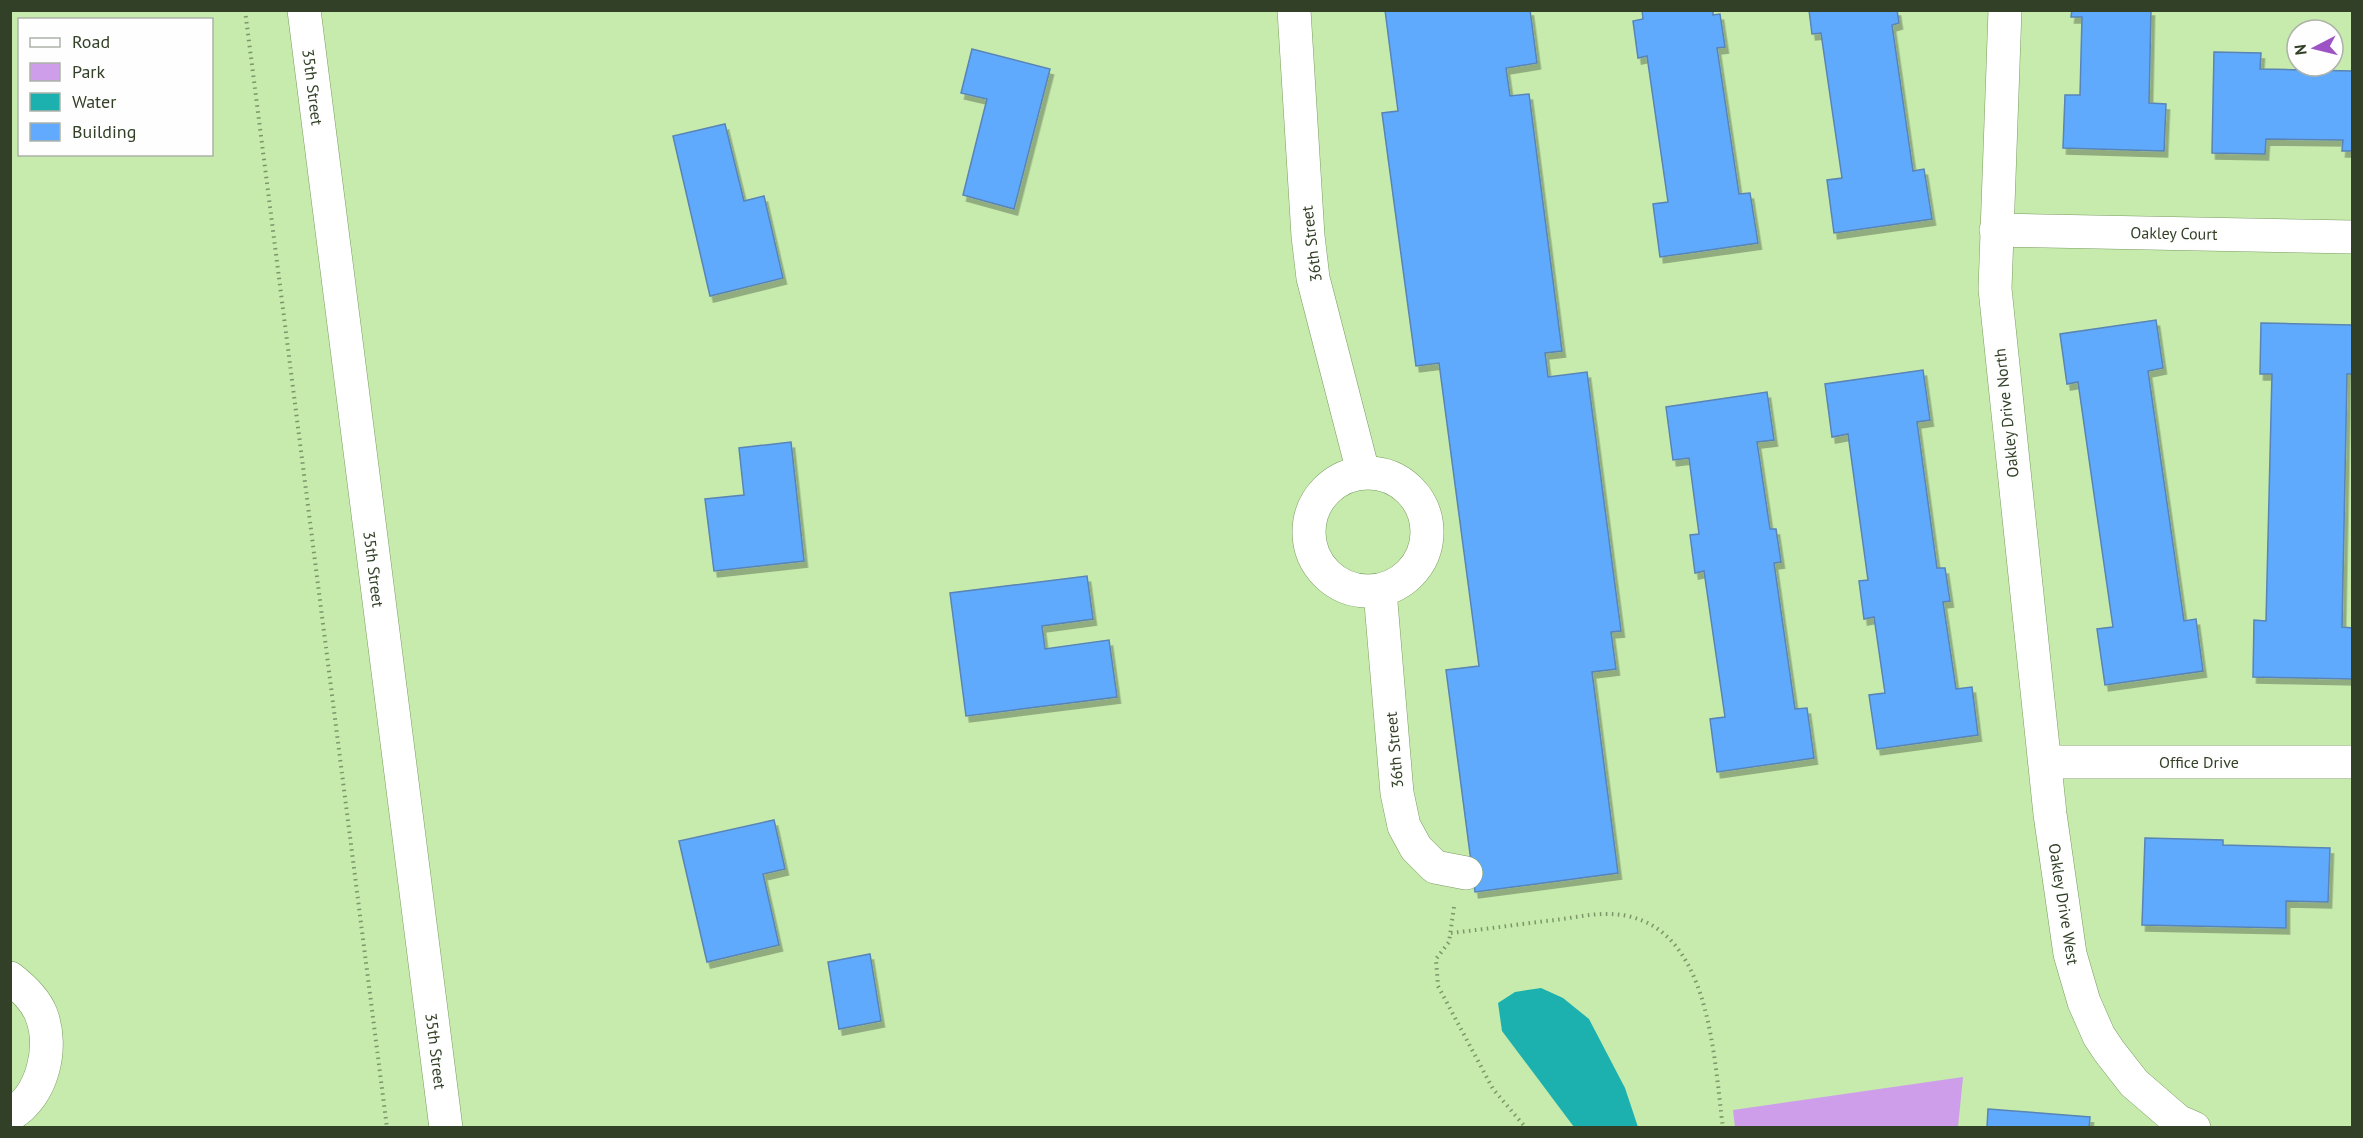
<svg xmlns="http://www.w3.org/2000/svg" width="2363" height="1138" viewBox="0 0 2363 1138" font-family="'PT Sans',sans-serif">
	<defs>
		<filter id="shadow"><feDropShadow dx="3.5" dy="6" stdDeviation="0" flood-color="#0004"/></filter>
	</defs>
	<rect width="100%" height="100%" fill="#c6ebac"/>
	<path fill="#ce9eea" d="M1963,1077L1958,1127H1735L1733,1110Z"/>
	<path fill="#1cb1ae" d="M1541,988L1563,998L1589,1019L1625,1088L1638,1127H1574L1502,1031L1498,1003L1515,992Z"/>
	<path fill="#61aafd" stroke="#5884b6" stroke-width="1.5" filter="url(#shadow)" d="M1385,10H1530L1537,63L1506,68L1510,96L1529,94L1562,351L1545,353L1548,377L1587,372L1621,631L1611,632L1616,669L1592,672L1618,873L1475,892L1446,670L1479,666L1439,363L1416,366L1382,113L1398,111Z
		M1642,10H1713V15L1720,14L1725,47L1717,48L1739,194L1750,193L1758,243L1660,257L1653,204L1668,202L1647,56L1638,58L1633,21L1643,19Z
		M1809,10H1897L1899,23L1892,25L1913,171L1924,169L1932,219L1834,233L1827,180L1842,178L1821,33L1812,34Z
		M2072,10H2151L2149,103L2166,104L2164,151L2063,148L2065,95H2080L2082,17H2071Z
		M972,49L1050,69L1014,209L963,195L987,99L961,93Z
		M2214,52L2261,53L2260,69L2352,71V151H2342L2343,140L2266,139L2265,154L2212,153Z
		M725,124L744,201L764,196L783,278L710,296L673,136Z
		M2156,320L2163,368L2148,371L2184,621L2196,619L2203,671L2105,685L2097,629L2113,627L2078,382L2067,384L2060,334Z
		M2261,323L2352,325V374H2347L2342,627L2352,628V679L2253,677L2254,620L2266,621L2272,374H2260Z
		M1923,370L1930,420L1917,422L1937,568H1945L1950,601L1943,602L1956,689L1972,687L1978,735L1877,749L1869,695L1885,693L1874,617L1864,619L1859,581L1868,580L1848,434L1832,437L1825,384Z
		M1767,392L1774,440L1757,442L1770,529H1776L1781,562L1774,563L1795,709L1807,708L1814,758L1717,772L1710,719L1725,717L1704,571L1695,573L1690,535L1699,534L1689,458L1673,460L1666,407Z
		M791,442L804,561L714,571L705,499L744,495L739,448Z
		M1087,576L1093,619L1042,626L1045,649L1109,640L1117,697L966,716L950,593Z
		M774,820L785,869L763,874L779,945L707,962L679,841Z
		M2145,838L2223,840V845L2330,848L2328,902L2286,901V928L2142,925Z
		M870,954L881,1021L839,1029L828,962Z
		M1988,1109L2090,1117L2089,1128H1987Z"/>
	<g fill="none" stroke-linecap="round" stroke-linejoin="round">
		<defs>
			<path id="minor" d="M304,10L446,1128
				M1294,10L1308,236L1313,278L1363,472
				M2005,10L1995,289L2050,814L2070,954L2084,1002L2099,1036L2109,1051L2134,1083L2178,1121L2194,1128
				M1996,230L2352,237
				M1309 532a59 59 0 1 1 118 0a59 59 0 1 1-118 0Z
				M1380,591L1397,793L1404,826L1416,848L1435,867L1466,873
				M2045,762H2352
				M10,978C23,988 35,999 41,1014C54,1047 43,1096 10,1115"/>
		</defs>
		<use href="#minor" stroke="#7a9c61" stroke-width="34"/>
		<path stroke="#7c966a" stroke-width="4" stroke-dasharray="1.5 4.5" stroke-linecap="butt" d="M245,10L387,1128
			M1454,907L1449,942L1436,959L1438,986L1493,1089L1526,1128
			M1451,933C1486,929 1521,924 1555,920C1572,918 1589,914 1606,914C1710,913 1713,1052 1723,1128"/>
		<use href="#minor" stroke="#fff" stroke-width="33"/>
	</g>
	<g text-anchor="middle" dominant-baseline="central" stroke-width="5" stroke-linejoin="round" paint-order="stroke">
		<g font-size="16" fill="#324027" stroke="#fefefe">
			<text transform="translate(313 87) rotate(83)">35th Street</text>
			<text transform="translate(2174 233) rotate(1)">Oakley Court</text>
			<text transform="translate(1311 244) rotate(-97)">36th Street</text>
			<text transform="translate(2006 413) rotate(-96)">Oakley Drive North</text>
			<text transform="translate(374 569) rotate(83)">35th Street</text>
			<text transform="translate(1394 750) rotate(-95)">36th Street</text>
			<text x="2199" y="762">Office Drive</text>
			<text transform="translate(2064 904) rotate(81)">Oakley Drive West</text>
			<text transform="translate(436 1051) rotate(83)">35th Street</text>
		</g>
	</g>
	<rect width="2363" height="1138" fill="none" stroke="#324027" stroke-width="24"/>
	<rect x="18" y="18" width="195" height="138" fill="#fefefe" stroke="#acb2a8" stroke-width="1.5"/>
	<rect x="30" y="38" width="30" height="9" fill="#ffffff" stroke="#acb2a8" stroke-width="1.5"/>
	<text x="72" y="48" font-size="18" fill="#324027">Road</text>
	<rect x="30" y="63" width="30" height="18" fill="#ce9eea" stroke="#acb2a8" stroke-width="1.5"/>
	<text x="72" y="78" font-size="18" fill="#324027">Park</text>
	<rect x="30" y="93" width="30" height="18" fill="#1cb1ae" stroke="#acb2a8" stroke-width="1.5"/>
	<text x="72" y="108" font-size="18" fill="#324027">Water</text>
	<rect x="30" y="123" width="30" height="18" fill="#61aafd" stroke="#acb2a8" stroke-width="1.5"/>
	<text x="72" y="138" font-size="18" fill="#324027">Building</text>
	<g transform="translate(2315 48) rotate(263)"><circle r="28" fill="#fefefe" stroke="#acb2a8" stroke-width="1.5"/>
	<path d="M0-4.5L10 22L0 15L-10 22Z" fill="#9e53c5"/>
	<text y="-9" font-size="16" font-weight="bold" text-anchor="middle" fill="#324027">N</text>
	</g>
</svg>
